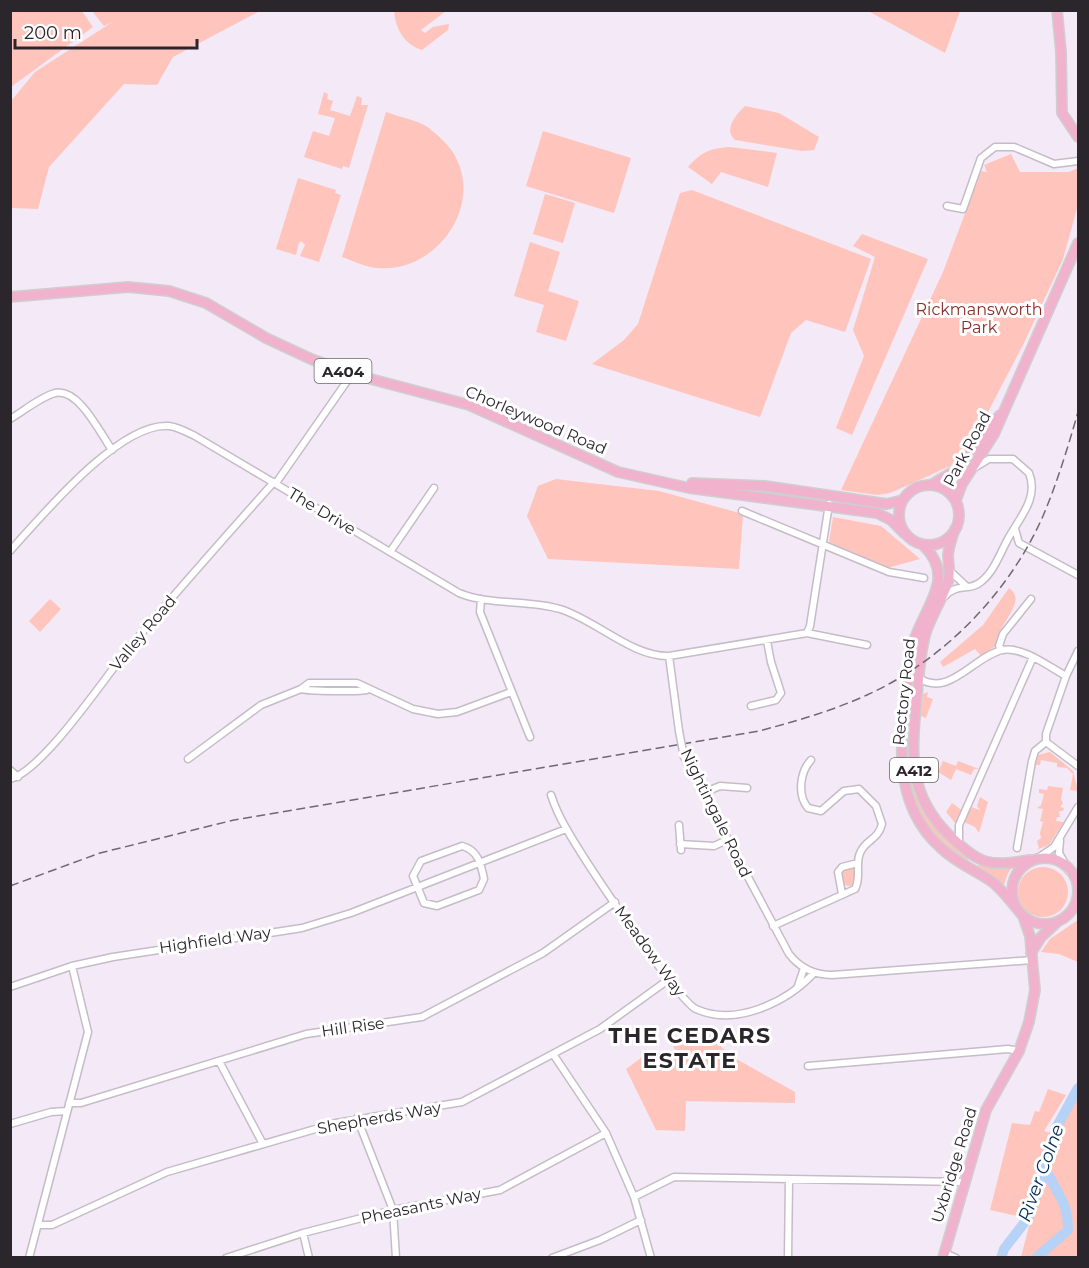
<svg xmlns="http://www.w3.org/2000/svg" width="1089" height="1268" viewBox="0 0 1089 1268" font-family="Montserrat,sans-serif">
	<rect width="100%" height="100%" fill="#f4e9f6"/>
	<path fill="#ffc4bc" d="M11,11H82L93,27L11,87Z
		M92,11H260L173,57L157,85L124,84L49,167L38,209L11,208V101L35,72L114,21L104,26Z
		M394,11H446L421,30L425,33L433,27L449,24L448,30L422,50C404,44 396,30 394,11Z
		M868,11H960L945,53Z
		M324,92L328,94L327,99L333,101L330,110L350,116L357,96L362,98L361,105H368L349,168L343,166L342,169L304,157L313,131L329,136L335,118L318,114Z
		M745,106L779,113L819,137L814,150L802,151L735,140C723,129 736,115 745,106Z
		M386,112C399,117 418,120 429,128C436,134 447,143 452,151C487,204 436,274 377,268C366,267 353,261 342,257Z
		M543,131L631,158L614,213L526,186Z
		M730,147L777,153L768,187L721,172L712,184L688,167C701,152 711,148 730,147Z
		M1011,154L1020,172H1069L1078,168V205L1063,259L1023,345L980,427L952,465L915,482L890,493L877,495L841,490L943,272L981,171L987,172L984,165Z
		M298,178L336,190L335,193L341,195L319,262L300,256L305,245L301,241L299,243L296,255L276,249Z
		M692,190L871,259L845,332L806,320L791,333L760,417L592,364L624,340L638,324L680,193Z
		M545,194L575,203L563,243L533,234Z
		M862,234L928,259L852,435L836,428L864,356L853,330L875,257L853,246Z
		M530,242L560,252L548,291L579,301L566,341L536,332L544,305L514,296Z
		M556,479L659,491L743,514L739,569L548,559L527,516L538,486Z
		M833,517L881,526L920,559L887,568L838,549L829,542Z
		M1009,588C1029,602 996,624 996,646L981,656L975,649L943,667L940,662L983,625Z
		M50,599L61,609L40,632L29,621Z
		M928,692L927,697L933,699L926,718L921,716L923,694Z
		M1050,752L1073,771L1078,791L1070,790L1073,774L1067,768L1057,767V763L1041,760L1040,765H1035L1038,755Z
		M905,760C911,771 911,785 916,796C929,824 949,841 973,858L961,862L942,847L913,809Z
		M943,761L956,766L958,761L979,769H974L971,775L956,769L951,780L938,772Z
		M1048,786L1063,788L1061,799L1063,803L1060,807L1064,808L1063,811H1059L1060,817H1057L1056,821L1064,822L1049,845L1036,850L1039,848L1037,841L1041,838L1040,833L1043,822L1040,821L1043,809L1037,808L1041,805L1044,794L1039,793V789L1047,790Z
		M980,797L988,802L979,833L975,827L964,822L971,807L980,810L977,806Z
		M952,803L963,811L956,824L946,812Z
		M984,865L999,869L1013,865L1007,875L1003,889L972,866Z
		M1018 892a25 25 0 1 1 50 0a25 25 0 1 1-50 0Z
		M840 877a9 9 0 1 1 18 0a9 9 0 1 1-18 0Z
		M1078,920V962L1059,954L1041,952L1050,939Z
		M700,1027L731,1056L795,1092V1103L686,1101L685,1131L656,1130L626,1069L649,1052L658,1063L675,1050L673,1046Z
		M1078,1081V1257H1021L1042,1177L1026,1218L990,1210L1012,1123L1030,1125L1035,1111L1039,1112L1048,1089L1066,1095L1044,1131L1052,1134Z"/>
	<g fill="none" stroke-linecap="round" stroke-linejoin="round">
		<path stroke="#b6d2f6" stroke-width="10" d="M1001,1258L1004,1249L1028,1218L1046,1169L1055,1130L1078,1088
			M1036,1258L1068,1230C1068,1200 1056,1194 1046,1169"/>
		<defs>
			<path id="minor" d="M947,206L963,209L981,158L995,147H1014L1054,164L1078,161
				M10,419C24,411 40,397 55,393C79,388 100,433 112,450
				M276,483L352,374
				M742,511L889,572L924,578
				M1015,529L1019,543L1078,575
				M10,551C42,516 119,422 169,426C178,427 187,432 195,436L459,593C491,606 527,599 560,609C596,620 632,657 669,656L807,633L867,645
				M390,552L434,488
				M950,571L966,586
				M944,597C957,582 970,592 982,581C995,570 1001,551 1009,537C1020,517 1039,498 1029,473L1013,459H989L976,467
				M481,599L480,612L530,737
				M807,633L810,626L829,504
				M1002,650L999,646L1003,634L1031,599
				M669,656L679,731
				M919,678C949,698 973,657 1002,650C1023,646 1049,667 1066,676
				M301,689C306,691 361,692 367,690
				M751,706L776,700L781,693L771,662L767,641
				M1046,742V734L1066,676L1078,651
				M1046,742L1078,766
				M684,757L789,954C800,968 814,975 832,975L1032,960
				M188,759L261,705L301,689L309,683H357L413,709L438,714L457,712L511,692
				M10,770L18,777
				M10,779C43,771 105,677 129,648C176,592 225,537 274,482
				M703,793L720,786L747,788
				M551,795C555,807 560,818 566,828C581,855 677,1000 696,1009C736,1027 787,1002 814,973
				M679,825L681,850
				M1060,840L1059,853L1069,871
				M680,844L714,846L727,840
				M959,844V825L1033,657
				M462,846C478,850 481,864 484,879L479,890L437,906L424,903L413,876L421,861Z
				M1017,848L1032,761L1035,751L1046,742
				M1038,858L1054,847L1078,807
				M842,894L838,872L842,867L858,863
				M773,926L855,889C862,876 854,863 861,851C867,839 878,840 882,824L876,806L859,789L844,791L821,811L808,808C797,795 800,772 811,760
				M798,986L804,968
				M10,987L72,966L113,957L302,928L351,913L566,829
				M553,1054L606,1133L634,1197L651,1258
				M219,1061L263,1144
				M808,1066L1008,1049L1019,1051
				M69,1103H81L306,1034L422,1017L543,953L615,902
				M357,1118L393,1210L396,1258
				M10,1124L51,1112L67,1111
				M634,1197L674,1177L964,1182
				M38,1225H52L167,1172L336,1123L462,1102L600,1029L668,980
				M303,1233L309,1258
				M944,1253L956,1258
				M29,1258L88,1032L72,966
				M226,1258L303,1233L393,1210L500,1190L606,1133
				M552,1258L600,1240L641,1220
				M788,1258L789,1179"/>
			<path id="primary" d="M1057,10L1061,52L1062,113L1078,137
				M10,297L128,287L169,291L206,303L266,338L311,359L352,374L469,405L618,472L689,488L877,513L891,520L905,534
				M692,483L765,486L887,504L903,500
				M931,485L956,470L1000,415
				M899 515a30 30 0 1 1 60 0a30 30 0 1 1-60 0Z
				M956,500L962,484L994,434L1078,243
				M955,529C952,537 949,546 948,555C948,564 951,573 948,582C942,599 932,615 926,632C920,652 919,675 917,695C912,750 906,793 949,835C981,865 988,867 1030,860
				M924,546C957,579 924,606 913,644C905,713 882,796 941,848C956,862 974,870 991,881C1002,889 1010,901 1019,911
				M1012 891a33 33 0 1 1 66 0a33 33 0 1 1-66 0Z
				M1031,953L1041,937L1056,923
				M943,1258L986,1110L1019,1051L1029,1022L1035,990L1030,936L1023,916"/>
		</defs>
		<use href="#minor" stroke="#c6bcc8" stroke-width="9"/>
		<use href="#primary" stroke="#d0cfd0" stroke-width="12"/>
		<use href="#minor" stroke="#fff" stroke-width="6"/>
		<use href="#primary" stroke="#f0b2cc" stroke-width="9"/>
		<path stroke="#6f6970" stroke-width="1.5" stroke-dasharray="9 4.5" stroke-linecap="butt" d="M10,886L100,853L234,820L759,731C796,721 832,711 867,695C944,660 1009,593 1043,516C1057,483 1068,447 1078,412"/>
		<defs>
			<path id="minor-bridge" d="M679,731L684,757"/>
		</defs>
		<use href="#minor-bridge" stroke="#c6bcc8" stroke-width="9" stroke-linecap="butt"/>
		<use href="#minor-bridge" stroke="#fff" stroke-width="6"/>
	</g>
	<g text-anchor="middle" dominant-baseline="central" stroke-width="6" stroke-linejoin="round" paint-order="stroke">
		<g fill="#fff" stroke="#6a676b" stroke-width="1.5">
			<rect x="314.5" y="359" width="57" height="24" rx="4.5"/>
			<rect x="890" y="758" width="48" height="24" rx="4.5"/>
		</g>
		<g font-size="15" font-weight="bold" fill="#2a262b">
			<text x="343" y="371">A404</text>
			<text x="914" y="770">A412</text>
		</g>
		<g font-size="16" fill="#8a2d27" stroke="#fff">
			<text x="979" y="309">Rickmansworth<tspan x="979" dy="18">Park</tspan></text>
		</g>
		<g font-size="16" fill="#2a262b" stroke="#fff">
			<text transform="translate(536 420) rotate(23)">Chorleywood Road</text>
			<text transform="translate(967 449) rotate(-62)">Park Road</text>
			<text transform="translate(322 511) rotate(31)">The Drive</text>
			<text transform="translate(143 633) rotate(-50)">Valley Road</text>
			<text transform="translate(904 692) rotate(-84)">Rectory Road</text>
			<text transform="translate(716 813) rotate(64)">Nightingale Road</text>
			<text transform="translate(215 940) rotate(-8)">Highfield Way</text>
			<text transform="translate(650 951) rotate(54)">Meadow Way</text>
			<text transform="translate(353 1027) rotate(-8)">Hill Rise</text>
			<text transform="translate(379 1118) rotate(-10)">Shepherds Way</text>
			<text transform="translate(954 1165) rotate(-73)">Uxbridge Road</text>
			<text transform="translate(421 1206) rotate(-12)">Pheasants Way</text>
		</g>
		<g font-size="18" font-style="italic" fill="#00295c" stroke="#fff">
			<text transform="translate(1041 1173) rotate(-70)">River Colne</text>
		</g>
		<g font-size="22" font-weight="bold" letter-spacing="1.5" fill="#2a262b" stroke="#fff">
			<text x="690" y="1035">THE CEDARS<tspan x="690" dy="25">ESTATE</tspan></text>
		</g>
	</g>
	<rect width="1089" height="1268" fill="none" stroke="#2a262b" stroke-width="24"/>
	<path d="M15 39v9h182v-9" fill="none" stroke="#2a262b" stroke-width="3"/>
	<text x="24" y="39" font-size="18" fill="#2a262b" stroke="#ffffff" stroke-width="4.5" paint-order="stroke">200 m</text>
</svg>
